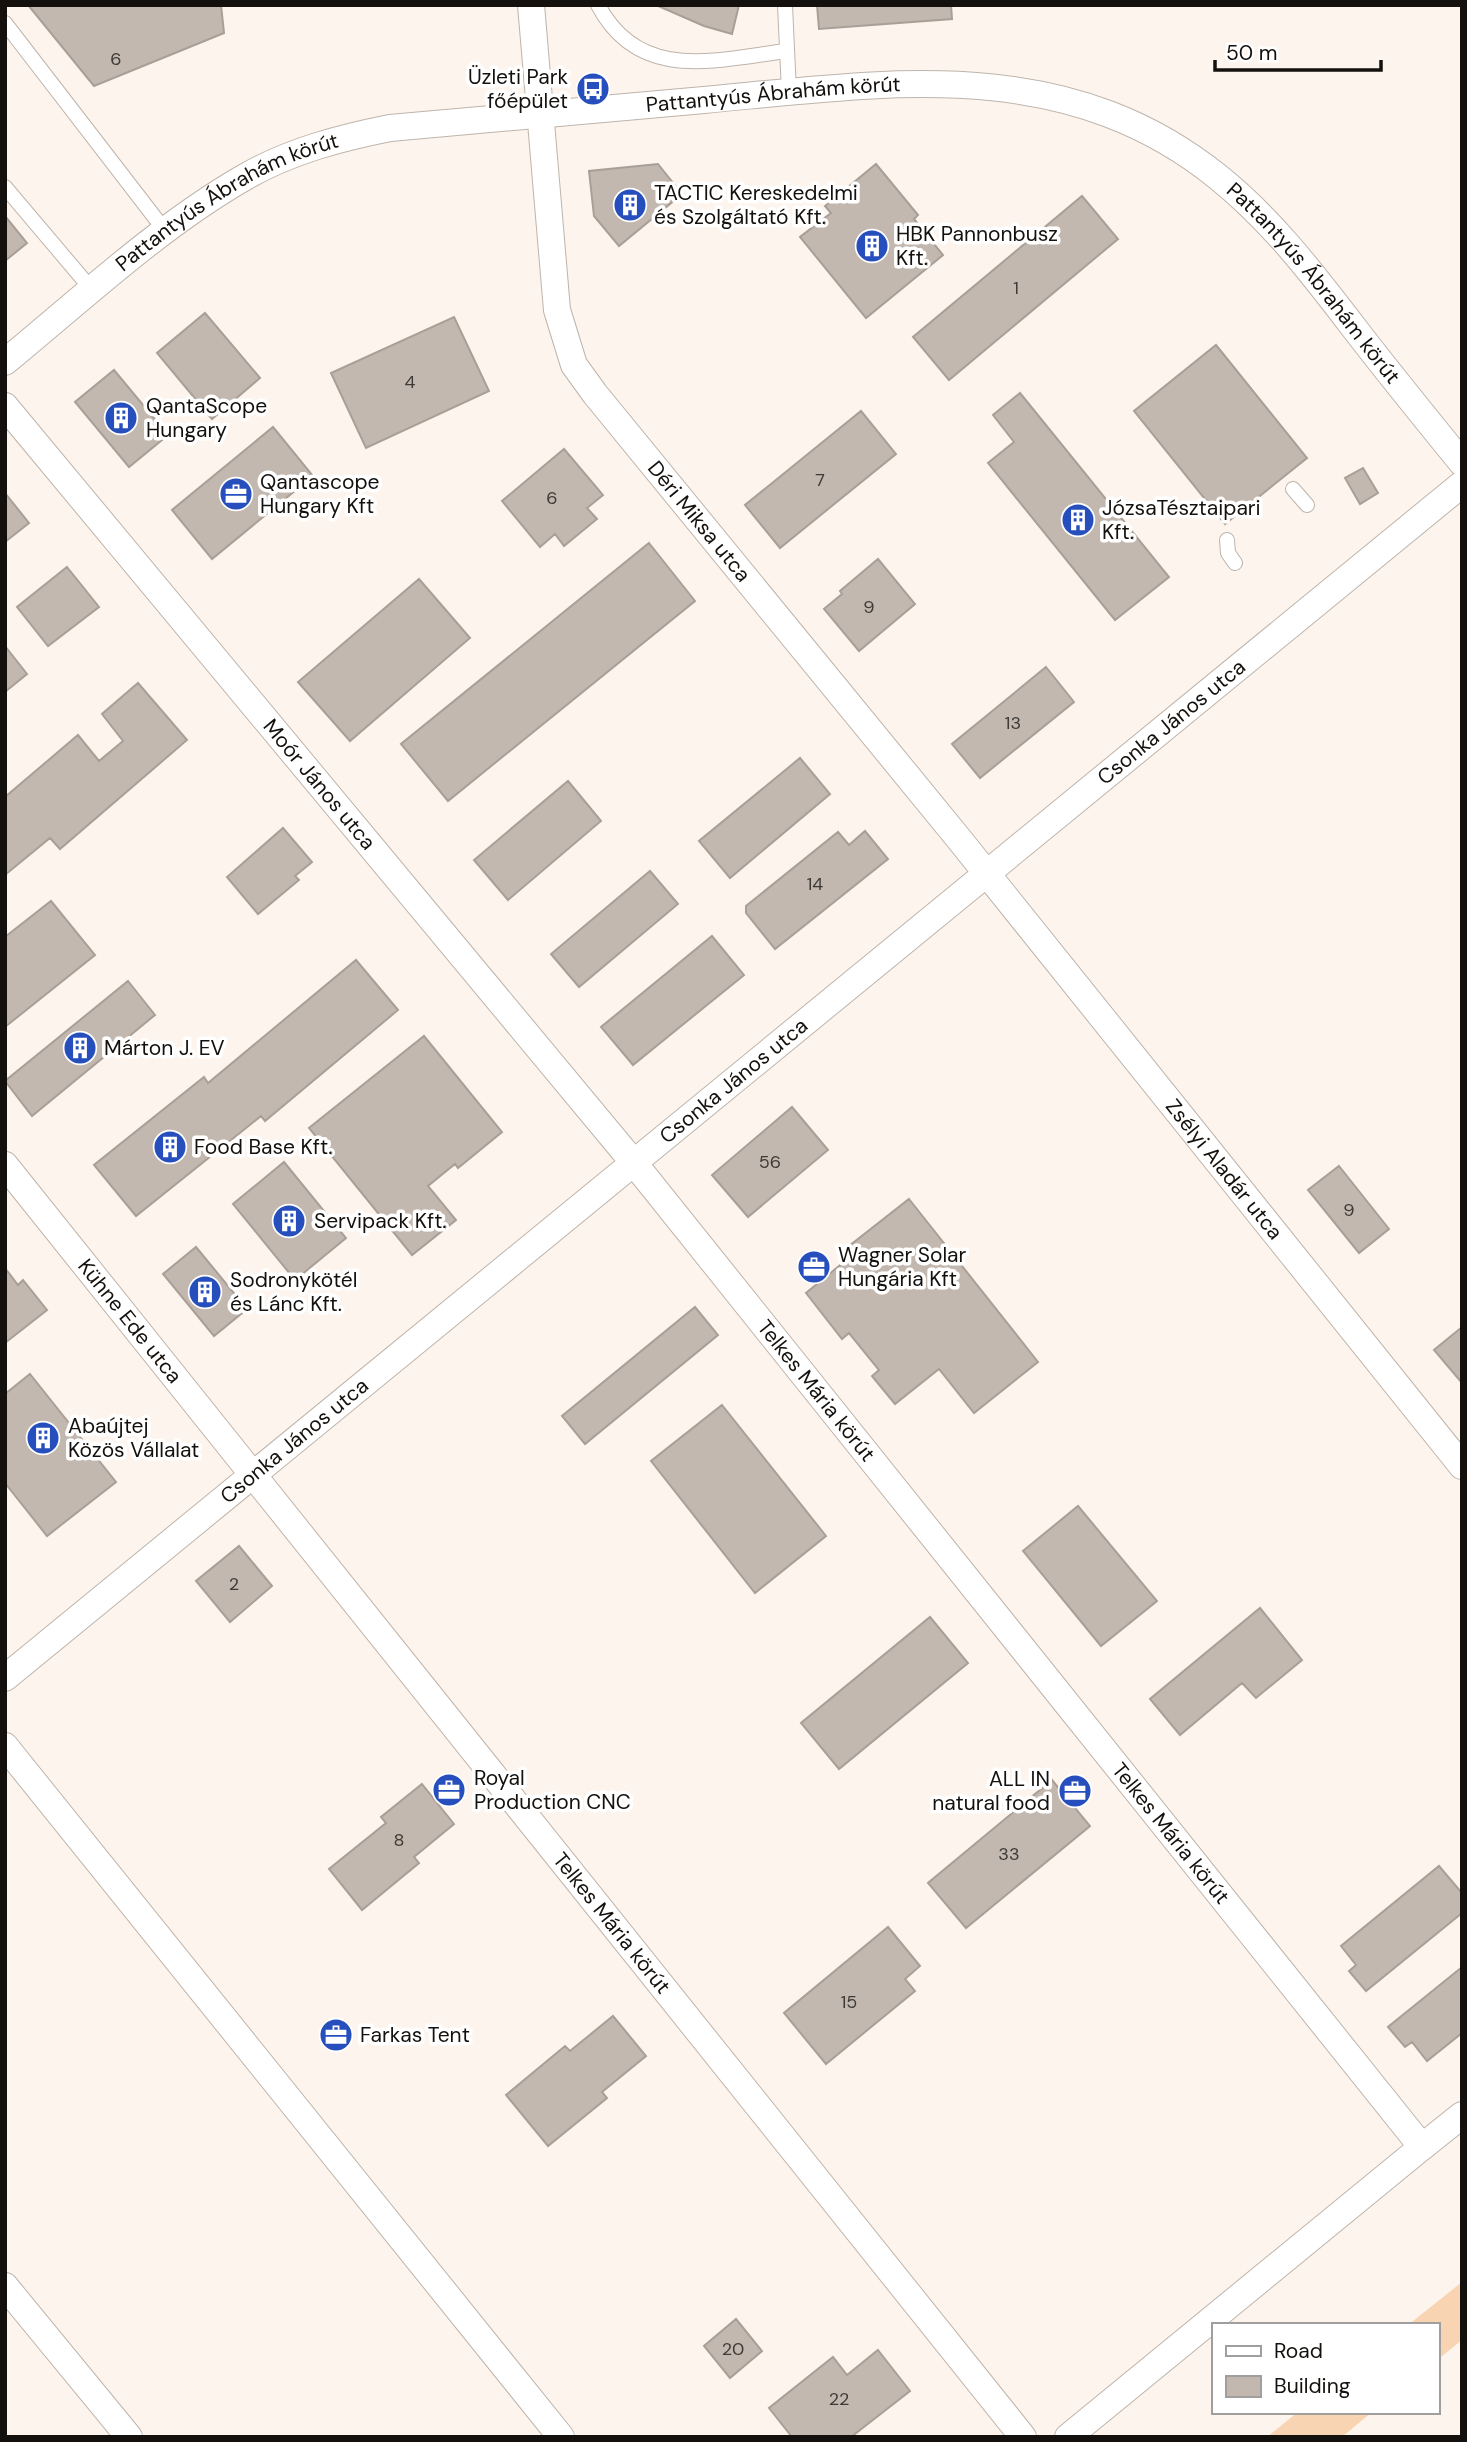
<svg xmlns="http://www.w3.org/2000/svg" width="1467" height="2442" viewBox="0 0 1467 2442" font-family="'DM Sans',sans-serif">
	<rect width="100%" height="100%" fill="#fdf4ed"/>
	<path fill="#f9d4b3" d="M1462,2282V2340L1437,2360V2325H1408Z
		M1298,2412H1372L1342,2437H1267Z"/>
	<path fill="#c2b8af" stroke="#a99f96" stroke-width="2" d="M28,5H221L224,33L94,86Z
		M656,5H739L732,34L704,26Z
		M817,5H951L952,19L819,29Z
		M658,164L682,194L619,246L594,216L589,171Z
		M876,164L918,215L914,219L943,255L866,318L800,237L831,213L825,206Z
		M1082,196L1118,239L949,380L913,337Z
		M5,216L27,243L5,261Z
		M205,313L260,378L212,419L157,353Z
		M454,317L489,391L366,448L331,373Z
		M1216,345L1307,458L1225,524L1134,411Z
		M114,370L168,435L129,467L75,402Z
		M1020,393L1169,577L1115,620L988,463L1014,442L993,415Z
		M861,411L896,454L780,548L745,505Z
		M273,427L313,476L212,559L172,510Z
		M564,449L603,495L587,508L597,519L564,546L555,534L540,547L502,501Z
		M1363,468L1378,493L1360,504L1345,478Z
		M5,493L29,523L5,542Z
		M649,543L695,601L448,801L401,744Z
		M878,559L915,604L859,651L824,609L842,594L840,591Z
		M67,567L99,607L48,646L17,607Z
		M419,579L470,638L350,741L298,682Z
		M5,646L27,674L5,692Z
		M1046,667L1074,702L980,778L952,744Z
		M138,683L187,740L60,849L50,838L5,875V797L78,735L99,761L123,741L102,714Z
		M800,758L830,794L730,878L699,841Z
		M568,781L601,821L508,900L474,860Z
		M283,828L312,862L295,876L299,880L258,914L227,877Z
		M865,831L888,859L775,949L746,913V906L838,832L849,845Z
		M650,871L678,904L579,987L551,954Z
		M51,901L95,955L5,1027V937Z
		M712,936L744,975L633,1065L601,1027Z
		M356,960L398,1010L265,1121L261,1116L136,1216L94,1165L204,1077L208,1083Z
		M128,981L155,1015L32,1116L5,1081Z
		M424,1036L502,1132L458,1168L455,1164L428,1186L456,1220L412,1255L309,1128Z
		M792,1107L828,1150L748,1217L712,1175Z
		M284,1162L346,1238L295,1280L233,1204Z
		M1339,1166L1389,1229L1359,1253L1308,1190Z
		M909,1199L1038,1362L974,1413L939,1369L895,1404L872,1376L879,1370L849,1333L842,1339L806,1293L850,1257L844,1250Z
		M196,1247L247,1309L214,1336L163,1274Z
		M5,1268L18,1285L23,1280L47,1310L5,1343Z
		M695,1307L718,1335L585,1444L562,1416Z
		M1462,1327V1383L1434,1350Z
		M30,1374L116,1482L47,1536L5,1483V1394Z
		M722,1405L826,1536L755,1593L651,1461Z
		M1078,1506L1157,1601L1101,1646L1023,1551Z
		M239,1546L272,1586L230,1622L196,1581Z
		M1260,1608L1302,1660L1256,1698L1242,1683L1180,1735L1150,1699Z
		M930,1617L968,1663L839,1769L801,1723Z
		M1052,1780L1090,1826L966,1928L928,1883Z
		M422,1784L454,1824L414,1857L419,1863L362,1910L329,1869L386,1823L381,1817Z
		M1439,1866L1462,1893V1913L1366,1991L1349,1971L1356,1965L1341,1946Z
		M888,1927L920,1966L905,1979L915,1991L826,2064L784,2013Z
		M1462,1967V2033L1427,2061L1412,2042L1405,2047L1388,2027Z
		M613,2016L646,2056L602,2092L607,2098L548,2146L506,2095L565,2046L570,2051Z
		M736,2319L762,2351L730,2378L704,2346Z
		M878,2350L910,2391L851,2437H792L769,2408L833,2357L847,2375Z"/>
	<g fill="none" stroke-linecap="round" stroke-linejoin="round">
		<defs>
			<path id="lane" d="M598,5C639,83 716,60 786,51
				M785,5L789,92
				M5,23L166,232
				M5,187L93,291
				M1293,489L1307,505
				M1227,540L1228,553L1235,563"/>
			<g id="street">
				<path id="s1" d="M531,5L557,310L574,365L595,394L959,839L1462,1466"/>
				<path id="s2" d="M5,362C82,299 158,227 245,177C290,151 340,138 390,128C495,119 599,109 704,100C886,83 1064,53 1218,177C1273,221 1315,277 1358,333C1392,377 1427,420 1462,463"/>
				<path id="s3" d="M5,406L634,1163L1422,2147L1068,2437"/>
				<path id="s4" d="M5,1165L1023,2437"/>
				<path id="s5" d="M5,1678L1462,484"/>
				<path d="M5,1746L561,2437"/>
				<path d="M1422,2147L1462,2115"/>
				<path d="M5,2286L129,2437"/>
			</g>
		</defs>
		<use href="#lane" stroke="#beb4ab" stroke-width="16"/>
		<use href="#street" stroke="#beb4ab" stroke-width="28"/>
		<use href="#lane" stroke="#fff" stroke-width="14"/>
		<use href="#street" stroke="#fff" stroke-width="26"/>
	</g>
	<defs>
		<symbol id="bus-disc" viewBox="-11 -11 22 22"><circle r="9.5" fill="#264ebc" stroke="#fff"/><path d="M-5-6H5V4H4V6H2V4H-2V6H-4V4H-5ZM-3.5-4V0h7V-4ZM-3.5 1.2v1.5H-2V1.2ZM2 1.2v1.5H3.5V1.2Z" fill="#fff"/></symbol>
		<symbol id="building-disc" viewBox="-11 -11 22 22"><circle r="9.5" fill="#264ebc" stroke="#fff"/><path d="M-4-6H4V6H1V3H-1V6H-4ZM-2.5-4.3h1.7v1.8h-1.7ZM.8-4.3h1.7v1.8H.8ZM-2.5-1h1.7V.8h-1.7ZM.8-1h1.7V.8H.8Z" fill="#fff"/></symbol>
		<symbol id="office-disc" viewBox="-11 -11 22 22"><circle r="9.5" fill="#264ebc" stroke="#fff"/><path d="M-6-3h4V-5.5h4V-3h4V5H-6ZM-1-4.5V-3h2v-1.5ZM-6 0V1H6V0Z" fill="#fff"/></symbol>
	</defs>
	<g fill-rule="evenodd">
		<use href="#bus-disc" x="574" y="70" width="38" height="38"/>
		<use href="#building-disc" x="611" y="186" width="38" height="38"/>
		<use href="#building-disc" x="853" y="227" width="38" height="38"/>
		<use href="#building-disc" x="102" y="399" width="38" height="38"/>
		<use href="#office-disc" x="217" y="475" width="38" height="38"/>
		<use href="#building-disc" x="1059" y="501" width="38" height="38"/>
		<use href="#building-disc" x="61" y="1029" width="38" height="38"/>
		<use href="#building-disc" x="151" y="1128" width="38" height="38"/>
		<use href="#building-disc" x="270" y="1202" width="38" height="38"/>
		<use href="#office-disc" x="795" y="1248" width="38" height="38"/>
		<use href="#building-disc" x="186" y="1273" width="38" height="38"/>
		<use href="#building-disc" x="24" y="1419" width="38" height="38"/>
		<use href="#office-disc" x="430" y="1771" width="38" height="38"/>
		<use href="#office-disc" x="1056" y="1772" width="38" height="38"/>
		<use href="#office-disc" x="317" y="2016" width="38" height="38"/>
	</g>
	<g text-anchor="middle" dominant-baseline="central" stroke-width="7" stroke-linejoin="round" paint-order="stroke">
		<g font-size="18" fill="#3f3a36">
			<text x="116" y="59">6</text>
			<text x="1016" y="288">1</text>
			<text x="410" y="382">4</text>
			<text x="820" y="480">7</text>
			<text x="552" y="498">6</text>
			<text x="869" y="607">9</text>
			<text x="1013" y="723">13</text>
			<text x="815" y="884">14</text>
			<text x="770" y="1162">56</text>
			<text x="1349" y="1210">9</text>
			<text x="234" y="1584">2</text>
			<text x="399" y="1840">8</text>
			<text x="1009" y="1854">33</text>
			<text x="849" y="2002">15</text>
			<text x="733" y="2349">20</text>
			<text x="839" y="2399">22</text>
		</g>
		<g font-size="21" fill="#13100d" stroke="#fff" text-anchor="start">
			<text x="568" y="77" text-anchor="end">Üzleti Park<tspan x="568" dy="24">főépület</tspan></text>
			<text x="654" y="193">TACTIC Kereskedelmi<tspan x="654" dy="24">és Szolgáltató Kft.</tspan></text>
			<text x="896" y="234">HBK Pannonbusz<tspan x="896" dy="24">Kft.</tspan></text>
			<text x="146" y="406">QantaScope<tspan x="146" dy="24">Hungary</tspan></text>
			<text x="260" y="482">Qantascope<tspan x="260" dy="24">Hungary Kft</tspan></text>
			<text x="1102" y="508">JózsaTésztaipari<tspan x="1102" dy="24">Kft.</tspan></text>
			<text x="104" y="1048">Márton J. EV</text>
			<text x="194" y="1147">Food Base Kft.</text>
			<text x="314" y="1221">Servipack Kft.</text>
			<text x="838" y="1255">Wagner Solar<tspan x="838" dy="24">Hungária Kft</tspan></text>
			<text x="230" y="1280">Sodronykötél<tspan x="230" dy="24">és Lánc Kft.</tspan></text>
			<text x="68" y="1426">Abaújtej<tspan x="68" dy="24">Közös Vállalat</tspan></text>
			<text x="474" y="1778">Royal<tspan x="474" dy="24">Production CNC</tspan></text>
			<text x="1050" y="1779" text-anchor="end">ALL IN<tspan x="1050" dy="24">natural food</tspan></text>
			<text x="360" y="2035">Farkas Tent</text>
		</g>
		<g font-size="21" fill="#13100d" stroke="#fff">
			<text stroke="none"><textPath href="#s2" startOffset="842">Pattantyús Ábrahám körút</textPath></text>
			<text stroke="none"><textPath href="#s2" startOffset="276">Pattantyús Ábrahám körút</textPath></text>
			<text stroke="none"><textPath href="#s2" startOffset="1451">Pattantyús Ábrahám körút</textPath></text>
			<text stroke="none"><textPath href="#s1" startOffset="564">Déri Miksa utca</textPath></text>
			<text stroke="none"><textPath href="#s5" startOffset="1508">Csonka János utca</textPath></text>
			<text stroke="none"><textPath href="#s3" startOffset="492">Moór János utca</textPath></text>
			<text stroke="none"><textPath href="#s5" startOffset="942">Csonka János utca</textPath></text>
			<text stroke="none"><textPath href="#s1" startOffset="1398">Zsélyi Aladár utca</textPath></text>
			<text stroke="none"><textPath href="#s4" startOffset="200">Kühne Ede utca</textPath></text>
			<text stroke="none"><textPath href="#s3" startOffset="1276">Telkes Mária körút</textPath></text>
			<text stroke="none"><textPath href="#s5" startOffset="374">Csonka János utca</textPath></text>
			<text stroke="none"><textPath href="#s3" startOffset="1843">Telkes Mária körút</textPath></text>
			<text stroke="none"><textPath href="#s4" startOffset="971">Telkes Mária körút</textPath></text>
		</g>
	</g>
	<rect width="1467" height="2442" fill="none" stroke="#13100d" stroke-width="14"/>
	<rect x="1212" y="2323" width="228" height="91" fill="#ffffff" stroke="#a19f9e" stroke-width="2"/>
	<rect x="1226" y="2346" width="35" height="10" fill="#ffffff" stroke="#a19f9e" stroke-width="2"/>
	<text x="1274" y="2358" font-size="21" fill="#13100d">Road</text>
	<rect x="1226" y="2376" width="35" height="21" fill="#c2b8af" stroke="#a19f9e" stroke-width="2"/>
	<text x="1274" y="2393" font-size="21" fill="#13100d">Building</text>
	<path d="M1215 60v10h166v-10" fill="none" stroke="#13100d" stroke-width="3.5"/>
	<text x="1226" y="60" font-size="21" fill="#13100d" stroke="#ffffff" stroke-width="5" paint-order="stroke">50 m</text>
</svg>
